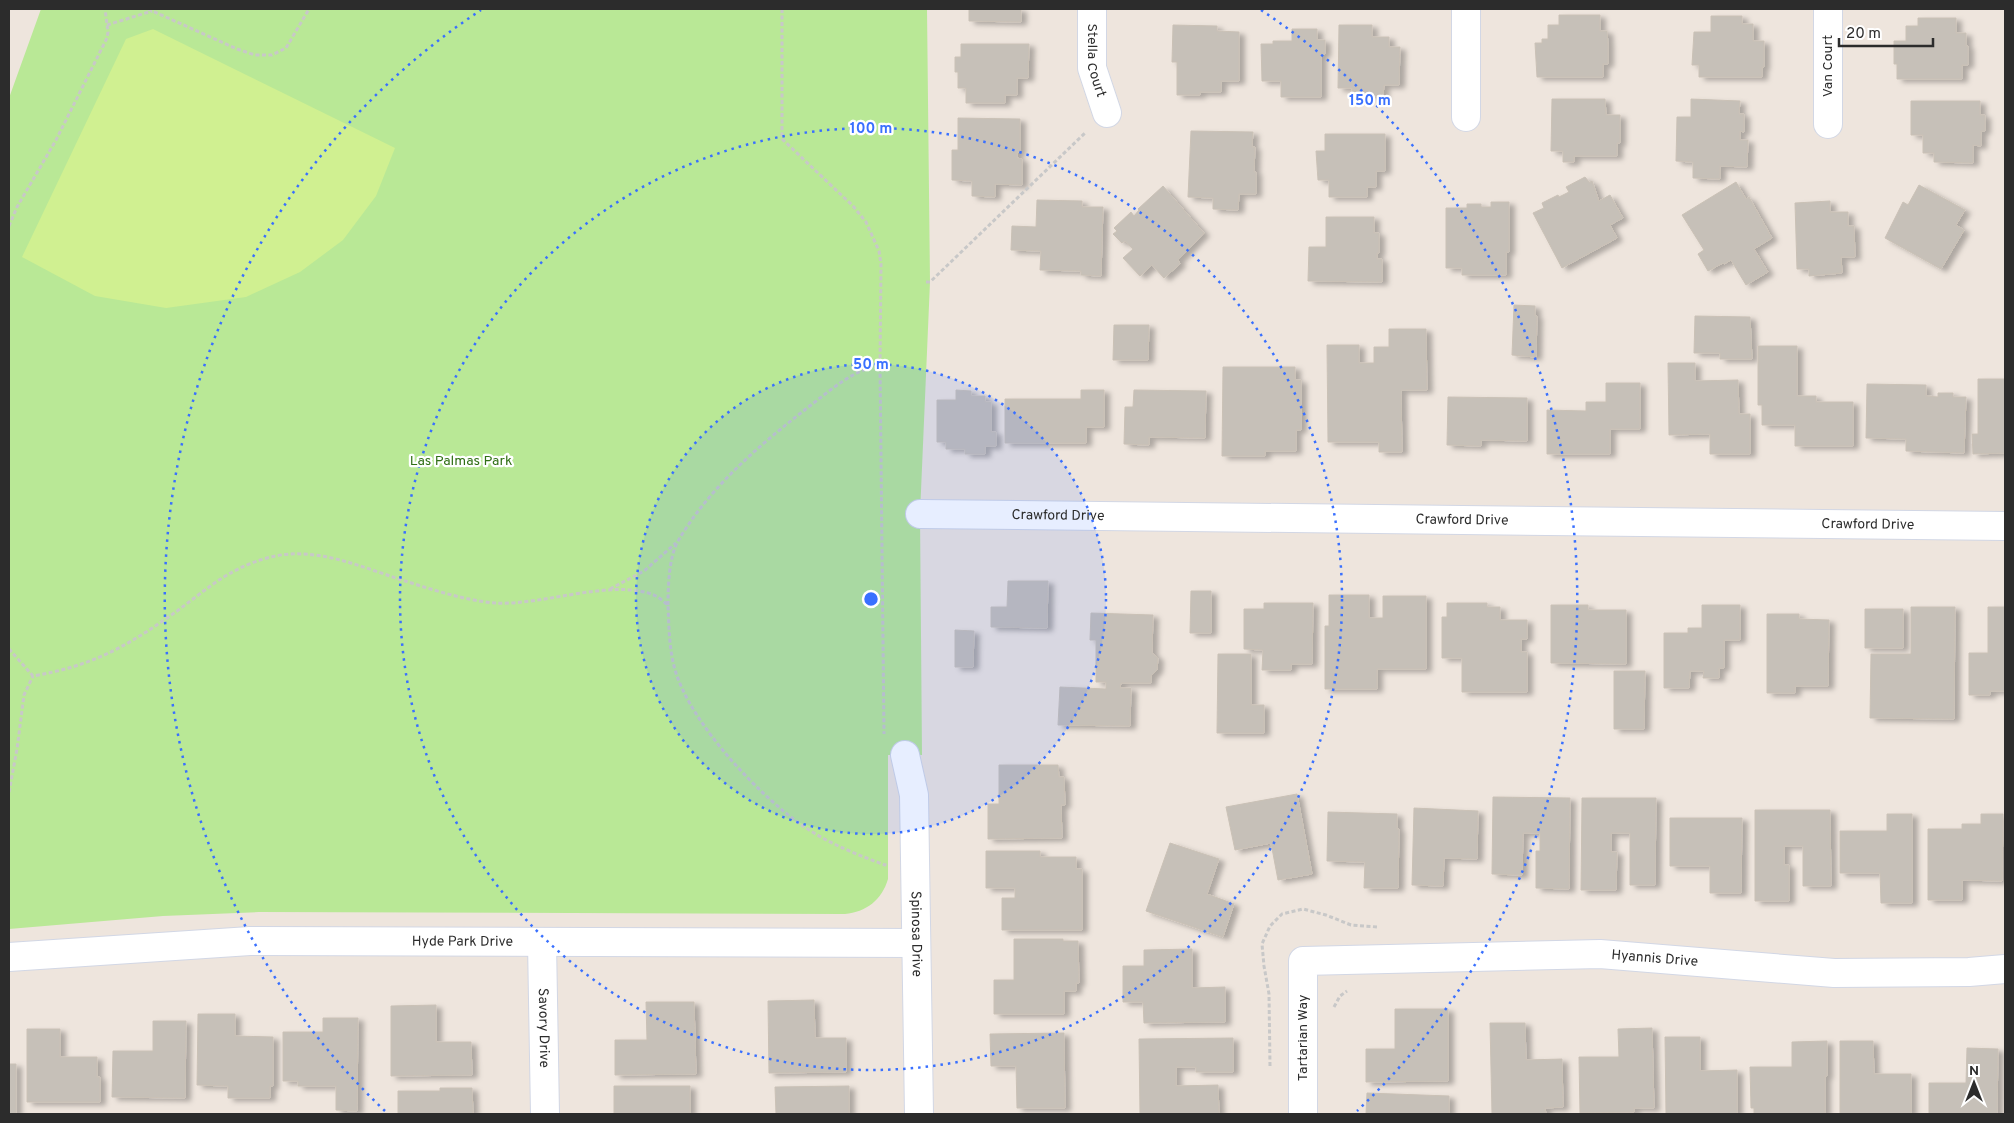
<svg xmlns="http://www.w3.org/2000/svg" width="2014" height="1123" viewBox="0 0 2014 1123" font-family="Overpass,sans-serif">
	<defs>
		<filter id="shadow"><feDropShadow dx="5.5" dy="3" stdDeviation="2.5" flood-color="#0004"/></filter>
	</defs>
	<rect width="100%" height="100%" fill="#eee5dd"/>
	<path fill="#b9e896" d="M41,9H927L930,282L920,514L922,755H888V879C882,900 866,912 845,914L259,912L163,916L9,929V98Z"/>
	<path fill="#d0f091" d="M153,29L395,148L376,196L343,240L300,272L246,297L166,308L95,296L22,257L126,39Z"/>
	<path fill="#c6c0b8" stroke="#cac1b6" filter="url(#shadow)" d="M969,9H1021V22L969,21Z
		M1559,15H1600V31H1607L1608,44V64H1603V77H1537L1535,43H1542V39H1548V25H1559Z
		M1711,16H1742V24H1753V41H1764V67H1762V77H1699V65H1692L1694,32H1711Z
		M1918,18H1956V33H1966V46H1968V65H1962V79H1897V64H1894V41H1906V26H1918Z
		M1173,25L1217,26V31L1239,32V81H1221V92H1200V95H1177V62H1172Z
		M1339,25H1372V37H1389V47H1400L1399,85H1384L1383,96L1352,95V88H1338Z
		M1292,29H1317V40H1325V54H1321V97H1281V81H1262L1261,44H1273V41H1292Z
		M961,44H1029L1028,78H1017V95H1005V103H966V88H958V72H955V57H961Z
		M1552,99H1605L1606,115H1620V143H1617V156H1574V162H1563V151H1551Z
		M1691,99L1740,101L1739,114H1744V132L1740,131V140H1748L1747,167L1720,166V179L1693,178V162L1676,161L1677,117H1691Z
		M1911,101H1980V115H1985V131H1981V146L1973,145V163L1934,162V153H1923V135H1911Z
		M958,118L1020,119V152H1017V158L1022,159V185L995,184V197L972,196V181L952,180V150H958Z
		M1191,131L1253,132L1252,147H1255L1254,172H1256V194H1239L1238,210L1213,209V198L1188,197Z
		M1325,134H1385V171H1376V187H1367V197H1329V180H1318L1316,151H1325Z
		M1585,177L1590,183L1592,181L1599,201L1610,195L1623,218L1610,225L1617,238L1562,268L1533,213L1544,208L1542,203L1558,195L1559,197L1569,192L1566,187Z
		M1736,182L1746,199L1749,197L1772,238L1754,249L1768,272L1746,285L1731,260L1724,264L1723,263L1708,271L1698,254L1704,250L1682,215Z
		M1919,185L1965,210L1956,225L1964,230L1941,269L1885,238L1903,202L1908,205Z
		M1163,186L1204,233L1178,260L1180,264L1164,278L1152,265L1140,276L1123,258L1133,249L1125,241L1122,243L1113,234L1117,231L1114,228L1131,212L1134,216L1139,210L1138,209Z
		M1037,200L1082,201V207H1103L1101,276L1081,275V271L1040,270L1041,251L1011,250L1012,226L1036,227Z
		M1830,201V212H1848V226H1854L1855,257H1841L1842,273L1809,276V269H1797L1795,203Z
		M1491,202H1509V252H1506V275H1462V268H1446V208H1467V204H1481V207H1491Z
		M1326,217H1374V233H1379V253H1377V259H1382V282L1308,281L1309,247H1326Z
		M1514,305L1535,306V316H1537L1536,357L1512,355Z
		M1695,316L1750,317L1752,359H1720V353H1694Z
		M1114,325H1149L1148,360H1113Z
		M1389,329H1426L1427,390H1401L1402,452H1379V442H1328L1327,345H1359V363H1374V347H1389Z
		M1758,346H1797V396H1816V402H1853V446H1795V425H1762V405H1758Z
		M1668,363H1695V381L1738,380L1739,414H1750V454H1710V434L1669,435Z
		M1223,367H1295V380H1301V430H1296V451H1265V456H1222Z
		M2005,374V453L1973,454L1972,434H1978V379H2005Z
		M1606,383H1640V429H1610V454H1547V410L1586,411V402H1606Z
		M1867,384L1926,385V396L1938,397V393H1953V397H1966L1964,453L1906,451V439L1866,438Z
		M956,390L971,391V396H985V402H991V432H996V446H985V454H965V449H946V442H937V400H956Z
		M1081,390H1104V427H1086V443H1005V399H1081Z
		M1134,390L1206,391L1205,438L1149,437V445L1124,444L1125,407H1133Z
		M1448,397L1527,398V441L1481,440V446L1447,445Z
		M1008,581H1048L1047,628L991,627V607H1007Z
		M1191,591H1211V633H1190Z
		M1329,595H1369V618H1383V596H1426V669H1377V689H1325V626H1329Z
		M1264,603H1313L1312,664H1291V670H1262L1263,650L1244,649V609H1264Z
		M1447,603H1487V607H1500V620H1527V639H1521V652H1527V692H1462V658H1442V617H1447Z
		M1551,605H1588V610H1626V664L1551,663Z
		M1702,605H1740V640H1724V668H1719V678H1703L1704,671H1690L1689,688H1664V633H1688V628H1702Z
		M1911,607H1955L1954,719L1870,718L1871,654H1911Z
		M1988,607H2005V691H1990V695H1969V653H1988Z
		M1865,609H1903V648H1865Z
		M1091,613L1153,615L1152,653L1158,658L1157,670L1151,676V683H1121L1120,688H1131L1130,726L1058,725L1060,687L1106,689V682H1096V640H1090Z
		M1767,614H1799V619L1829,620L1828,686H1795V693H1767Z
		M955,630L974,631L973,667H955Z
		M1218,654H1251V705H1264V733H1217Z
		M1614,671H1645L1644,729H1614Z
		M999,765H1058L1059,777H1064L1065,805H1061L1062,838L988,839V804H999Z
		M1297,794L1312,874L1278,880L1271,843L1235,850L1226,807Z
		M1493,797L1570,798L1569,889L1536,888V851H1540V833H1523L1522,875L1492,874Z
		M1582,798H1656L1655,885H1630V833H1611V852H1617L1616,890H1581Z
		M1414,808L1478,811L1477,859L1444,858L1443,886L1412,885Z
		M1755,810H1830L1831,886H1803V846H1784V865H1789V901H1755Z
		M1328,812L1397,814V829H1399L1398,888H1364L1365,862L1327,861Z
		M1887,814H1912V903H1881L1880,873H1840V831H1887Z
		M1981,814H2003L2002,881L1962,880V900H1928V829H1962V824H1981Z
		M1670,818H1742L1741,893H1710V866H1670Z
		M1170,843L1219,859L1207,894L1234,904L1223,937L1146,911Z
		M986,851H1040V857H1076V869H1082V930H1002V898H1015V888H986Z
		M1014,939H1063V941H1078L1079,983H1076V991H1064V1014H994V980H1014Z
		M1192,949V988L1225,987V1022L1144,1023L1143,1002H1123V966H1144V950Z
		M814,1000L815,1038H846V1072L769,1073L768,1001Z
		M646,1002H694L696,1074L615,1075V1040H647Z
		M436,1005V1042H471L472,1075L391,1076V1006Z
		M1395,1009H1448V1081L1366,1082V1049H1395Z
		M198,1014H235V1036L273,1037V1086H270V1098H228V1086L197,1085Z
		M323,1018H358L357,1111L336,1110V1086H298V1081H283V1032H323Z
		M153,1021H186L185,1098L112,1097L113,1051H153Z
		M1490,1023H1525L1526,1060L1562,1059L1563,1107L1545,1108L1546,1114H1492Z
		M1652,1028L1654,1108H1634V1112L1580,1113L1579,1057H1619L1618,1029Z
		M27,1029H60V1057H97V1077H100V1102H27Z
		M1064,1033L1065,1108H1017L1016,1066H991L990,1034Z
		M1665,1037H1700V1071L1737,1070V1114H1666Z
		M1233,1038V1072H1196V1067H1176V1086L1218,1085L1219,1114H1140L1139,1039Z
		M1827,1041V1076H1825V1114H1754V1108H1751L1750,1067H1792V1042Z
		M1840,1041H1873L1874,1074H1911V1114H1840Z
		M1967,1048L1998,1049L1997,1114H1929V1083H1966Z
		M9,1064H16V1114H9Z
		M614,1086H690V1114H614Z
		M849,1086V1114H776L775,1087Z
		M440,1088H472L473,1114H398V1091H440Z
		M1367,1093L1449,1096V1114H1366Z"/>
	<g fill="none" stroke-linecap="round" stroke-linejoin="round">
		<defs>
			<g id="minor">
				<path id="s1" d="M1092,9V68L1107,113"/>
				<path d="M1466,9V117"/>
				<path d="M1828,9V124"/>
				<path id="s2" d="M920,514L2005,526"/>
				<path id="s3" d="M905,755L914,795L919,1114"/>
				<path id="s4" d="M542,942L545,1114"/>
				<path id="s5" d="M9,957L250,941L916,943"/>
				<path id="s6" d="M1303,1114V961L1600,954L1834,973L1969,972L2005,969"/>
			</g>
		</defs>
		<use href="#minor" stroke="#d2d7e5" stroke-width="30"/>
		<path stroke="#c8c8c8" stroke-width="3" stroke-dasharray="4 2.5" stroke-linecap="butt" d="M148,9L237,49L255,55H272L286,48L309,9
			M782,9V139L853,206L866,222L879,251L881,264L880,365L884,734
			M107,25L152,11
			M9,226L17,207L56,140L107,38L108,32L105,9
			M926,282H930L1085,133
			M610,589L644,571L676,543
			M668,605C668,586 669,557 678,541C711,485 761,444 811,405C832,389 853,370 880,365
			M9,649L33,676C86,667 121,650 164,620C202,595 223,569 271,557C314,546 359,566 399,579C430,589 463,600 495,603C543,606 615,577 656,596C660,598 664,602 668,605C669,628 669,651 676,673C693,726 760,797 806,828C830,844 858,855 885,865V863
			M9,792L17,749L24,695L33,676
			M1334,1007L1340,996L1347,991
			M1270,1066L1269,994L1264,966L1262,944L1270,926L1282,914L1303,909L1326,915L1351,925L1378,927"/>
		<use href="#minor" stroke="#fff" stroke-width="28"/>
	</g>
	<circle cx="871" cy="599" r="235" fill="#3970ff" fill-opacity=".12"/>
	<g fill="none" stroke="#3970ff" stroke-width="2.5" stroke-dasharray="2.5 5">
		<circle cx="871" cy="599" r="235"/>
		<circle cx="871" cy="599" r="471"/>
		<path d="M385 1111A706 706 0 0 1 481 10M1261 10A706 706 0 0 1 1357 1111"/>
	</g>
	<g text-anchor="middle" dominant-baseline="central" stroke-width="4.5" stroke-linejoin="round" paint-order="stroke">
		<g font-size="14" fill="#2c2c2c" stroke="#fff">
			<text stroke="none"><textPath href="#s1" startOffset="52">Stella Court</textPath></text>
			<text transform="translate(1828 66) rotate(-90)">Van Court</text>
			<text stroke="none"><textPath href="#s2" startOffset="138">Crawford Drive</textPath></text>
			<text stroke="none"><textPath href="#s2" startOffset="542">Crawford Drive</textPath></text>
			<text stroke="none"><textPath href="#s2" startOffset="948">Crawford Drive</textPath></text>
			<text stroke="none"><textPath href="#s3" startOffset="180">Spinosa Drive</textPath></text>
			<text stroke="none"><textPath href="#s5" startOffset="454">Hyde Park Drive</textPath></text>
			<text stroke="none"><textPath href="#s6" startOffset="505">Hyannis Drive</textPath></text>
			<text stroke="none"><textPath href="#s4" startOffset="86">Savory Drive</textPath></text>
			<text transform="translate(1303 1038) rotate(-90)">Tartarian Way</text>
		</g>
		<g font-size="14" fill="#306f15" stroke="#fff">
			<text x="461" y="461">Las Palmas Park</text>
		</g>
	</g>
	<circle cx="871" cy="599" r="8" fill="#3970ff" stroke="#fff" stroke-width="2.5"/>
	<g font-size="15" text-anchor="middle" font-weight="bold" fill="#3970ff" stroke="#fff" stroke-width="4.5" stroke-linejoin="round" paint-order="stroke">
		<text x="1370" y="105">150 m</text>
		<text x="871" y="133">100 m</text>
		<text x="871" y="369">50 m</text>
	</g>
	<rect width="2014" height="1123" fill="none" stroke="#2c2c2c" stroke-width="20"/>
	<g transform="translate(1974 1083)" stroke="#ffffff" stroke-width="4" paint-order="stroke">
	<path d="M0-4L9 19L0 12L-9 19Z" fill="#2c2c2c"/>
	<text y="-8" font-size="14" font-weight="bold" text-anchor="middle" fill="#2c2c2c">N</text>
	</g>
	<path d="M1839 38v8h94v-8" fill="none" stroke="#2c2c2c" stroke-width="2.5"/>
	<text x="1846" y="38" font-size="15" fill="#2c2c2c" stroke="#ffffff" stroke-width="4" paint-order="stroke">20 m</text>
</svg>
